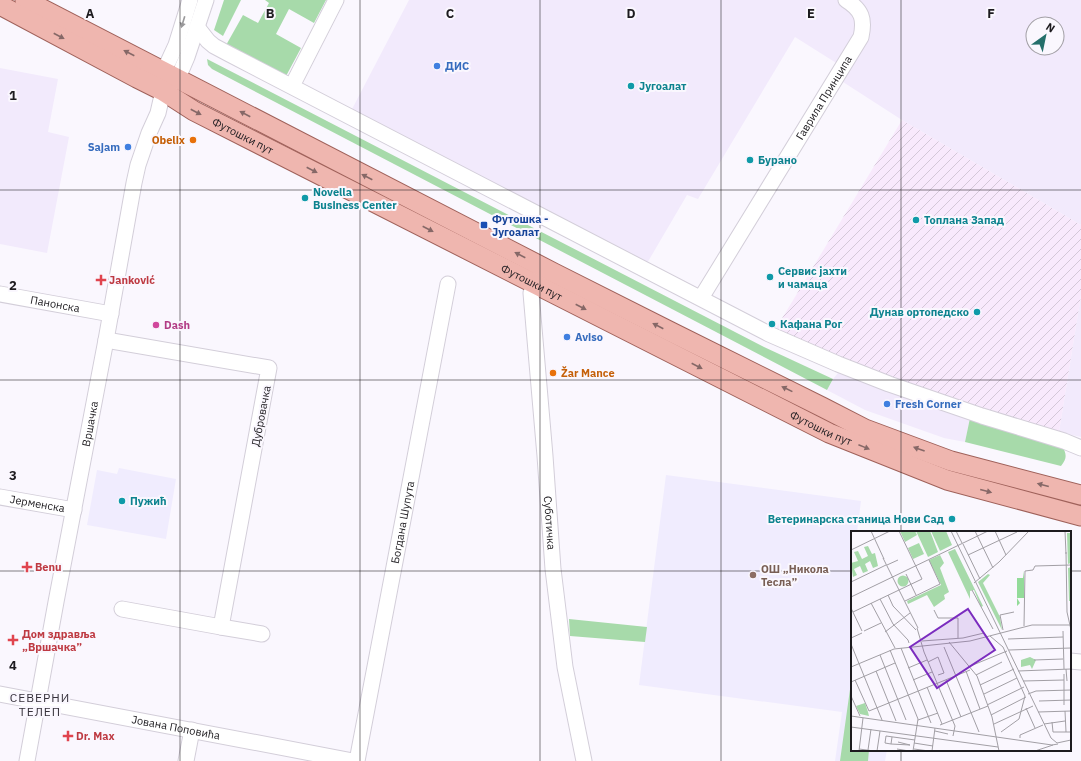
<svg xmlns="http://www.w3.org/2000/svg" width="1081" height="761" viewBox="0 0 1081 761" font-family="'IBM Plex Sans',sans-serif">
	<defs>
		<pattern id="industrial-furrows" width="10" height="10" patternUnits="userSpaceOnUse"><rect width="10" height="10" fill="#f8e9fc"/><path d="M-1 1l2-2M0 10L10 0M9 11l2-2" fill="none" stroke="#d4c7d8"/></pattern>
	</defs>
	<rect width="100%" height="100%" fill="#faf7fe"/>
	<path fill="#f2eafc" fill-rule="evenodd" d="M409,0H1081V225L902,120L843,82L849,71L795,37L698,199L687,195L646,265L350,113ZM1033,24H1057V48H1033Z
		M0,68L58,79L48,132L69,137L47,253L0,244Z
		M1081,295V437L1059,432Z
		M838,373L970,418L965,442L944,438L865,410L827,390L833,379Z"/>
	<path fill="url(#industrial-furrows)" d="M902,120L1081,225V295L1059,432L892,380L775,330Z"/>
	<path fill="#f0ecfe" d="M119,468L176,479L166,539L87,525L97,470L117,474Z
		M666,475L861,501L857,532H852V750H887L885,761H835L842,712L639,685Z"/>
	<path fill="#a7daaa" d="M224,0H241L223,36L214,30Z
		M265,0H326L314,23L289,9L276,34L301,48L285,78L225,47L243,15L258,23L269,3Z
		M207,59L764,347L833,379L827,390L212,69L208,65Z
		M970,418L1062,445C1066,454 1068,457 1061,466L965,442Z
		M569,619L647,627L645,642L570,636Z
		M852,675V750H869L868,761H840Z"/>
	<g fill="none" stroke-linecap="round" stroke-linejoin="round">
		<defs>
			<g id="minor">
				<path d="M197,27L208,41L214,46L229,54L769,334L838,364L889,384L982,416L1064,441L1081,448"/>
				<path d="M170,85L178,78L187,57L206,0"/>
				<path d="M292,86L336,0"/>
				<path id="s1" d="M540,275L534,284L531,293L545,456L553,569L565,667L584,761"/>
				<path id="s2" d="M0,294L111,314"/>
				<path id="s3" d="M701,298L861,37C865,19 862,10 846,0"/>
				<path d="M106,340L269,368L221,627L122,609"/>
				<path id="s4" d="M0,497L74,510"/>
				<path d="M221,627L262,634"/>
				<path d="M1070,661L1081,662"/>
				<path id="s5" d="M0,694L353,761"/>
				<path id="s6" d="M27,761L56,602L106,340L134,183L138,165L149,133L158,113L163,91L164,71L176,45L190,0"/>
				<path d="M186,761L192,730"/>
				<path id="s7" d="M357,761L448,284"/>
			</g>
			<g id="major">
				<path d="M25,0L554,273L671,332L822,407L865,429L951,461L1081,495"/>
				<path id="s8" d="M0,5L137,78L163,91L194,111L829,433L947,480L1081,516"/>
			</g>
		</defs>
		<use href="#minor" stroke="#d3ced9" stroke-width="17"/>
		<use href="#major" stroke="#9f615a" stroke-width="21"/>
		<use href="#minor" stroke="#fff" stroke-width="15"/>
		<use href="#major" stroke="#efb6af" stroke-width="19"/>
	</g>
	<defs><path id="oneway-solid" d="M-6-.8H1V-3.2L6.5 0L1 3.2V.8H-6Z"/></defs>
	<use fill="#99989a" href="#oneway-solid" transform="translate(183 22) rotate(107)"/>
	<g fill="#866867">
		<use href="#oneway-solid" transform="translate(59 36) rotate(28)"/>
		<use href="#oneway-solid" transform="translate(129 53) rotate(-153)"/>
		<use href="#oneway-solid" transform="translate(196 112) rotate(28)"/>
		<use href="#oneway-solid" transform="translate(245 114) rotate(-152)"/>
		<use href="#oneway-solid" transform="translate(312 170) rotate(27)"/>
		<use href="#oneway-solid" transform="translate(367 177) rotate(-153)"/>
		<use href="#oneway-solid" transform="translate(428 229) rotate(27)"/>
		<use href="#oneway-solid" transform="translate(520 255) rotate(-153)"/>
		<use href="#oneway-solid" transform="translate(581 307) rotate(27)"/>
		<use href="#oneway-solid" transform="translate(658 326) rotate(-153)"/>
		<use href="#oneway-solid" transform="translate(697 366) rotate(27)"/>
		<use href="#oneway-solid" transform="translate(787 389) rotate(-154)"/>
		<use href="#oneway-solid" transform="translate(864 447) rotate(22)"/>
		<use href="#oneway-solid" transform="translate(919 449) rotate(-160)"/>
		<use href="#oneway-solid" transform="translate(1043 485) rotate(-165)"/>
		<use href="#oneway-solid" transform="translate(986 491) rotate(15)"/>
	</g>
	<path fill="none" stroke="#1d1b1f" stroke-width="1" stroke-opacity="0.55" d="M180,0V761M360,0V761M540,0V761M721,0V761M901,0V532M0,190H1081M0,380H1081M0,571H852M1070,571H1081M901,750V761"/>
	<g fill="#3f7fe0" stroke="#faf7fe" stroke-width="1.5">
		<circle cx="437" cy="66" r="4"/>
		<circle cx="128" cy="147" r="4"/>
		<circle cx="567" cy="337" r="4"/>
		<circle cx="887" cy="404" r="4"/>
	</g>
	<g fill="#0f9aa8" stroke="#faf7fe" stroke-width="1.5">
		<circle cx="631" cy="86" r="4"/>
		<circle cx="750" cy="160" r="4"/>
		<circle cx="305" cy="198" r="4"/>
		<circle cx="916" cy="220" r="4"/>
		<circle cx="770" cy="277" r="4"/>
		<circle cx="977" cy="312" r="4"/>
		<circle cx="772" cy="324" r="4"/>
		<circle cx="122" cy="501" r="4"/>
		<circle cx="952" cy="519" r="4"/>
	</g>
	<g fill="#e8710a" stroke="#faf7fe" stroke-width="1.5">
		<circle cx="193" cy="140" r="4"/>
		<circle cx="553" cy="373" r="4"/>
	</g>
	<rect fill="#1a4fb4" stroke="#faf7fe" stroke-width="1.5" x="480" y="221" width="8" height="8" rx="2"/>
	<g fill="#e0444e" stroke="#faf7fe" stroke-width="1.5">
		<path d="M99 274h4v4h4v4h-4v4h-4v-4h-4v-4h4z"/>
		<path d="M25 561h4v4h4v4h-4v4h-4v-4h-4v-4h4z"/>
		<path d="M11 634h4v4h4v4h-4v4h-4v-4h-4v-4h4z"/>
		<path d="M66 730h4v4h4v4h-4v4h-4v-4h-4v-4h4z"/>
	</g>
	<circle fill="#d1479c" stroke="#faf7fe" stroke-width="1.5" cx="156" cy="325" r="4"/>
	<circle fill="#8d6e63" stroke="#faf7fe" stroke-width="1.5" cx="753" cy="575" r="4"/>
	<g text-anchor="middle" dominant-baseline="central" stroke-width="4" stroke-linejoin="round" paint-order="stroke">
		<g font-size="11" font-weight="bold" fill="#366cbe" stroke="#faf7fe" text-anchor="start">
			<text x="445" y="66">ДИС</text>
			<text x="120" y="147" text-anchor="end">Sajam</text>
			<text x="575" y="337">Aviso</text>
			<text x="895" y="404">Fresh Corner</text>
		</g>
		<g font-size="11" font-weight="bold" fill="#0d838f" stroke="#faf7fe" text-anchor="start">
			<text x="639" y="86">Југоалат</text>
			<text x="758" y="160">Бурано</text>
			<text x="313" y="192">Novella<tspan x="313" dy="13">Business Center</tspan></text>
			<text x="924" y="220">Топлана Запад</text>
			<text x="778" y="271">Сервис јахти<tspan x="778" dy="13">и чамаца</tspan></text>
			<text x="969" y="312" text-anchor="end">Дунав ортопедско</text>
			<text x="780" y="324">Кафана Рог</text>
			<text x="130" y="501">Пужић</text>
			<text x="944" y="519" text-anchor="end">Ветеринарска станица Нови Сад</text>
		</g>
		<g font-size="11" fill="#1d1b1f" stroke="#faf7fe">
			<text stroke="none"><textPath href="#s3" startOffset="235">Гаврила Принципа</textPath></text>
			<text stroke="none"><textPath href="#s8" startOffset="276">Футошки пут</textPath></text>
			<text stroke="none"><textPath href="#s8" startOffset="600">Футошки пут</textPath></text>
			<text stroke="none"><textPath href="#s2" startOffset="56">Панонска</textPath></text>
			<text transform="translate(261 416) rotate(-79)">Дубровачка</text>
			<text stroke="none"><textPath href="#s6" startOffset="343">Вршачка</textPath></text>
			<text stroke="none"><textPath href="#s8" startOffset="924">Футошки пут</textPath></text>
			<text stroke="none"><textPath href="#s4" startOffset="38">Јерменска</textPath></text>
			<text stroke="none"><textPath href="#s7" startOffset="243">Богдана Шупута</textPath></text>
			<text stroke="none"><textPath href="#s1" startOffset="251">Суботичка</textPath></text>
			<text stroke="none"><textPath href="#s5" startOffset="179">Јована Поповића</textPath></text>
		</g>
		<g font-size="11" font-weight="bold" fill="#c56008" stroke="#faf7fe" text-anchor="end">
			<text x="185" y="140">Obelix</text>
			<text x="561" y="373" text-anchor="start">Žar Mance</text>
		</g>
		<g font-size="11" font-weight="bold" fill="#164399" stroke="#faf7fe" text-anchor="start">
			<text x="492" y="219">Футошка -<tspan x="492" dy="13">Југоалат</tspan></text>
		</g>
		<g font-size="11" font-weight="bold" fill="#be3a42" stroke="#faf7fe" text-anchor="start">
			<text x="109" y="280">Janković</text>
			<text x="35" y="567">Benu</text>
			<text x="22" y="634">Дом здравља<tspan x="22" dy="13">„Вршачка”</tspan></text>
			<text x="76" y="736">Dr. Max</text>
		</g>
		<g font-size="11" font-weight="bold" fill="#b23c85" stroke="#faf7fe" text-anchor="start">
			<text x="164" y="325">Dash</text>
		</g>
		<g font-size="11" font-weight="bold" fill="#785e54" stroke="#faf7fe" text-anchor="start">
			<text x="761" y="569">ОШ „Никола<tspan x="761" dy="13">Тесла”</tspan></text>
		</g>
		<g font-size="12" letter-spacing="1" fill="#35313a" stroke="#faf7fe">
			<text x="40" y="697">СЕВЕРНИ<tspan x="40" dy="14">ТЕЛЕП</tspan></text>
		</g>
	</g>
	<g transform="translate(851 531)">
		<rect width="220" height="220" fill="#faf7fe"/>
		<path d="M49,0H64L66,4L54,11ZM65,0H79L87,21L77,26ZM80,0H95L101,14L89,20ZM216,2H220V32L217,33ZM68,12L73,23L62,28L57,17ZM17,15L21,23L24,22L27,35L22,37L19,30L14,33L17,40L12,42L9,35L3,38L6,44L2,46L0,32L7,30L3,21L7,20L11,28L17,25L13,16ZM104,18L132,75L130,76L123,59L119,60V68L97,21ZM89,24L93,32L89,37L98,61L93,64L94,68L83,76L76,64L57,73L56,70L90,54L78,29ZM220,36V70H218L217,37ZM137,43L139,44L132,52L149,86L151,99L127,51ZM46.5 50a5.5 5.5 0 1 1 11 0a5.5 5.5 0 1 1-11 0ZM179,126L185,129L181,138L179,134L170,136V129ZM14,172L17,181L18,185L9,183L5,175Z" fill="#a7daaa"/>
		<path d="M173,40V67H166L169,72L166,75V47H172Z" fill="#93db99"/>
		<path fill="none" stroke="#a29fa5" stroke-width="1" d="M20,0L33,28M48,0L71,48L48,59M100,0L200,207L206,212L220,209M105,0L111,12M124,0L142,37M144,0L155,24M214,0L215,23M112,13L129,48M0,19L39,0M215,21L216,81L220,99M117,24L166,1M32,27L67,97M36,34L47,29M55,43L65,64M0,51L35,34M123,52L148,31L178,0M121,59L142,98M37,64L42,75L65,99M0,66L137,0M29,68L42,93L57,109L58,112M54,70L89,53L78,29M20,72L44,117M0,77L11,100M83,79L87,87H107V107M2,81L48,59M173,95L174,40L182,39L184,35L220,34M66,97L73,121L104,195L102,205M152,99L149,84L163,81M13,100L30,92M212,100L213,138M34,101L59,82M139,105L152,116L174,165L168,188L150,201M0,107L11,102M157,108L212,106M71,110L112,107L133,102L136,106M98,111L126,145L141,186L148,220M0,113L31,189M93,116L128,201M50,117L80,192M39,119L67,188L62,220M158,119L220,117M29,124L55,189M183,129L212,128M77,131L87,126L93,142L87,144M0,136L43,118L119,110L181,94H220M117,136L156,120M57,137L76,129M215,138L216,150M25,140L45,190M115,140L129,178M167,140L220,138M213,143V174M125,144L151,131M4,149L18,180M62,149L81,141M95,149L110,186M172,150L213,149M0,151L44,132M129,154L163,138M76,156L91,193M133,163L166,147M177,163L185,160L220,159M0,165L9,185M188,170L220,169M136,174L173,156M175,177L184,197M18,180L119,139M214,180L215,201M187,181L220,180M140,184L175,166M0,185L201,214L207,213M67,189L87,182M201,191L202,201H220M143,193L182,175M193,193L214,190M89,194L137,175M0,196L147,216M84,200L97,203M41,206L40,213L34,212L35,205L64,209M169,207V204L192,194M63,212L82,215M40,213L59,214L47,211M8,218L23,220M46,218L58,220M63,218L78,220M17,219L20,198M8,220L12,187M26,220L29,200M81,220L84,197M184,220L202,214"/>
		<path fill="#7b2cbf" fill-opacity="0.15" stroke="#7b2cbf" stroke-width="2" d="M117,78L144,119L86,157L59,116Z"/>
		<rect width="220" height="220" fill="none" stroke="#1d1b1f" stroke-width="2"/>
	</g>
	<g font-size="13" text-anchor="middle" font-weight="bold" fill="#1d1b1f" stroke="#faf7fe" stroke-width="4" stroke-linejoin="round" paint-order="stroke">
		<text x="90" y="18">A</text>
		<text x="270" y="18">B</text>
		<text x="450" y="18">C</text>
		<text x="631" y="18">D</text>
		<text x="811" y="18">E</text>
		<text x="991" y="18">F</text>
		<text x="13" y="100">1</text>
		<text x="13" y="290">2</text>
		<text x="13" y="480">3</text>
		<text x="13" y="670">4</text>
	</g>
	<g transform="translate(1045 36) rotate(33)"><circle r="19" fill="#faf7fe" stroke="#a29fa5"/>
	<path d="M0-3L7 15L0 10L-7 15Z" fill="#246f6b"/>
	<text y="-6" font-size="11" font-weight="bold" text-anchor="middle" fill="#1d1b1f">N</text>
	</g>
</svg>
